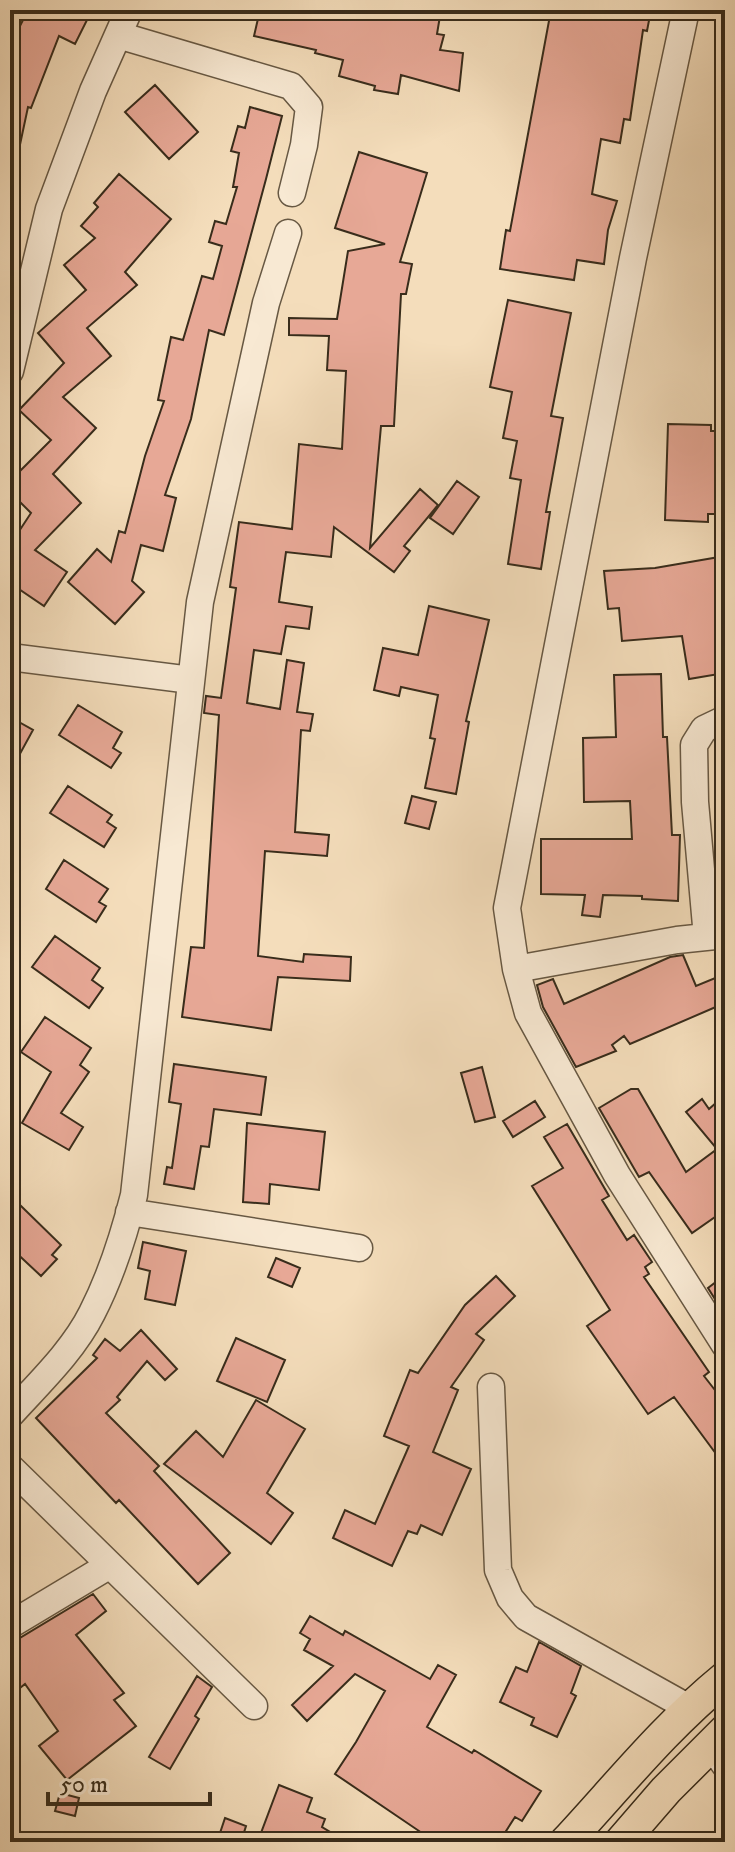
<svg xmlns="http://www.w3.org/2000/svg" width="735" height="1852" viewBox="0 0 735 1852" font-family="'IM FELL DW Pica',serif">
	<rect width="100%" height="100%" fill="#f4ddbb"/>
	<filter id="stains"><feTurbulence type="fractalNoise" baseFrequency=".0025" numOctaves="4"/><feColorMatrix values="0 0 0 0 .2 0 0 0 0 .09 0 0 0 0 .02 0 0 0 .5 -.17"/></filter>
	<radialGradient id="worn" r=".72"><stop offset=".6" stop-color="#630" stop-opacity="0"/><stop offset="1" stop-color="#630" stop-opacity=".3"/></radialGradient>
	<path fill="#e7a896" stroke="#382c1b" stroke-width="2" d="M28,10H92L75,44L59,36L31,108L28,107L18,154H10V22L20,26Z
		M260,10H441L437,34L444,35L440,50L463,53L459,91L401,75L398,94L374,90L375,86L339,76L343,60L315,53L316,50L254,36Z
		M551,10H651L647,31L643,30L630,120L624,119L620,143L601,139L592,194L617,201L608,230L604,264L577,260L574,280L500,269L506,230L510,231Z
		M155,85L198,132L169,159L125,112Z
		M250,107L282,116L266,179L224,335L209,330L191,419L165,495L176,498L163,551L141,545L132,581L144,592L115,624L68,582L97,549L111,562L119,531L125,533L145,456L164,401L158,400L171,337L183,340L202,276L213,279L222,246L209,242L215,221L226,224L237,187H233L239,153L231,151L238,126L245,128Z
		M359,152L427,173L400,262L412,264L406,294H401L394,426H381L370,548L420,489L438,505L404,546L410,551L394,572L334,527L331,557L286,552L279,602L312,607L309,629L286,626L281,654L254,650L247,703L280,709L287,660L304,663L297,712L313,714L310,731L301,730L295,832L329,835L327,856L265,851L258,956L303,962L304,954L351,957L350,981L278,977L271,1030L182,1017L191,947L204,948L219,715L204,713L206,696L221,698L236,588L230,587L239,522L292,529L299,444L342,449L346,371L327,370L329,336L289,335V318L337,319L348,251L385,244L335,228Z
		M119,174L171,219L125,272L137,285L87,328L111,356L63,397L96,428L53,474L81,503L35,550L67,572L44,606L10,583V545L31,513L10,492V481L51,440L19,410L64,363L38,333L86,290L64,265L95,238L81,226L98,207L94,203Z
		M508,300L571,313L551,416L563,418L546,512H550L541,569L508,564L521,480L510,478L517,441L503,438L512,392L490,387Z
		M668,424L711,425V431H725V514H708V522L665,520Z
		M457,481L479,497L453,534L430,518Z
		M725,556V673L689,679L682,636L622,641L619,608L608,609L604,571L655,568Z
		M429,606L489,620L466,721L469,722L456,794L425,788L435,739L430,738L438,695L401,687L399,696L374,690L383,648L418,655Z
		M661,674L663,737H667L672,835H680L678,901L642,899V896L603,895L600,917L582,915L585,895L541,894V839H632L630,801L584,802L583,738L616,737L614,675Z
		M78,705L122,732L113,748L121,753L111,768L59,735Z
		M10,717L33,730L10,772Z
		M68,786L112,815L107,822L116,828L104,847L50,813Z
		M412,796L436,802L429,829L405,823Z
		M64,860L108,889L99,902L106,906L96,922L46,889Z
		M55,936L100,968L92,980L103,988L89,1008L32,967Z
		M683,955L696,986L725,974V1003L630,1044L624,1036L612,1045L616,1051L576,1067L543,1007L537,985L553,979L564,1004L670,957Z
		M45,1017L91,1048L80,1065L89,1072L61,1113L83,1127L69,1150L22,1123L51,1072L21,1052Z
		M174,1064L266,1077L261,1115L214,1109L209,1147L201,1146L194,1189L164,1184L167,1167L172,1168L181,1104L169,1102Z
		M482,1067L495,1117L475,1122L461,1073Z
		M631,1089H638L686,1172L717,1149L686,1112L702,1099L709,1109L725,1095V1210L692,1233L649,1172L639,1177L599,1108Z
		M535,1101L545,1117L513,1137L503,1121Z
		M247,1123L325,1132L319,1190L270,1184L269,1204L243,1202Z
		M567,1124L609,1196L602,1200L627,1240L634,1235L652,1262L645,1267L649,1274L644,1277L709,1372L704,1376L725,1403V1466L674,1397L648,1414L587,1326L610,1310L532,1186L563,1168L544,1137Z
		M20,1205L61,1245L52,1255L57,1259L41,1276L10,1247V1216Z
		M143,1242L186,1251L175,1305L145,1299L150,1271L138,1268Z
		M276,1258L300,1268L292,1287L268,1277Z
		M725,1275V1315L708,1288Z
		M496,1276L515,1296L476,1334L484,1340L451,1387L458,1390L433,1452L471,1469L442,1535L421,1525L417,1534L408,1531L392,1566L333,1538L345,1510L375,1524L409,1446L384,1436L410,1370L418,1373L465,1305Z
		M141,1330L177,1369L165,1380L147,1361L117,1397L120,1400L106,1413L159,1466L154,1471L230,1553L198,1584L119,1500L116,1503L36,1418L97,1358L93,1355L105,1339L120,1351Z
		M236,1338L285,1360L267,1402L217,1381Z
		M256,1400L305,1429L267,1493L293,1513L271,1544L164,1464L196,1431L223,1457Z
		M93,1594L106,1611L76,1635L124,1693L114,1700L136,1726L67,1780L39,1746L58,1731L25,1684L10,1696V1641L18,1639Z
		M310,1616L343,1635L345,1631L430,1679L438,1665L456,1675L427,1727L472,1753L474,1750L541,1791L522,1821L515,1817L499,1842H418L422,1833L335,1774L356,1742L385,1691L355,1674L307,1721L292,1705L333,1666L304,1650L310,1639L300,1633Z
		M539,1642L581,1666L571,1693L576,1696L557,1737L531,1725L534,1718L500,1702L516,1667L527,1672Z
		M197,1676L212,1687L195,1716L199,1719L170,1769L149,1757Z
		M279,1785L312,1798L307,1812L325,1819L322,1827L347,1842H285L261,1833Z
		M60,1793L79,1798L75,1816L55,1811Z
		M225,1818L246,1826L241,1842H217Z"/>
	<g fill="none" stroke-linecap="round" stroke-linejoin="round">
		<defs>
			<path id="minor" d="M686,10L633,258L507,908L516,969L528,1013L617,1175L725,1345
				M118,35L291,86L309,107L304,145L292,193
				M10,371L49,209L93,91L129,10
				M10,657L191,680
				M707,937L695,802L694,745L704,729L725,719
				M516,969L677,940L725,935
				M129,1212L359,1248
				M491,1387L498,1570L510,1598L526,1617L689,1708
				M10,1415C39,1383 73,1351 92,1313C111,1276 124,1235 134,1195L200,602L266,303L288,233
				M10,1467L254,1706
				M10,1625L110,1565
				M711,1745L725,1765"/>
			<path id="major" d="M566,1842C618,1786 665,1727 725,1678
				M621,1842L666,1790L725,1731"/>
		</defs>
		<use href="#minor" stroke="#675843" stroke-width="29"/>
		<use href="#major" stroke="#382c1b" stroke-width="35"/>
		<use href="#minor" stroke="#f8e9d3" stroke-width="26"/>
		<use href="#major" stroke="#f4ddbb" stroke-width="32"/>
	</g>
	<rect width="735" height="1852" fill="none" stroke="#f4ddbb" stroke-width="40"/>
	<rect x="12" y="12" width="711" height="1828" fill="none" stroke="#382c1b" stroke-width="4"/>
	<rect x="20" y="20" width="695" height="1812" fill="none" stroke="#382c1b" stroke-width="2"/>
	<path d="M48 1792v12h162v-12" fill="none" stroke="#382c1b" stroke-width="4"/>
	<text x="60" y="1792" font-size="24" fill="#382c1b" stroke="#f8e9d3" stroke-width="6" paint-order="stroke">50 m</text>
	<rect width="100%" height="100%" filter="url(#stains)"/>
	<rect width="100%" height="100%" fill="url(#worn)"/>
</svg>
